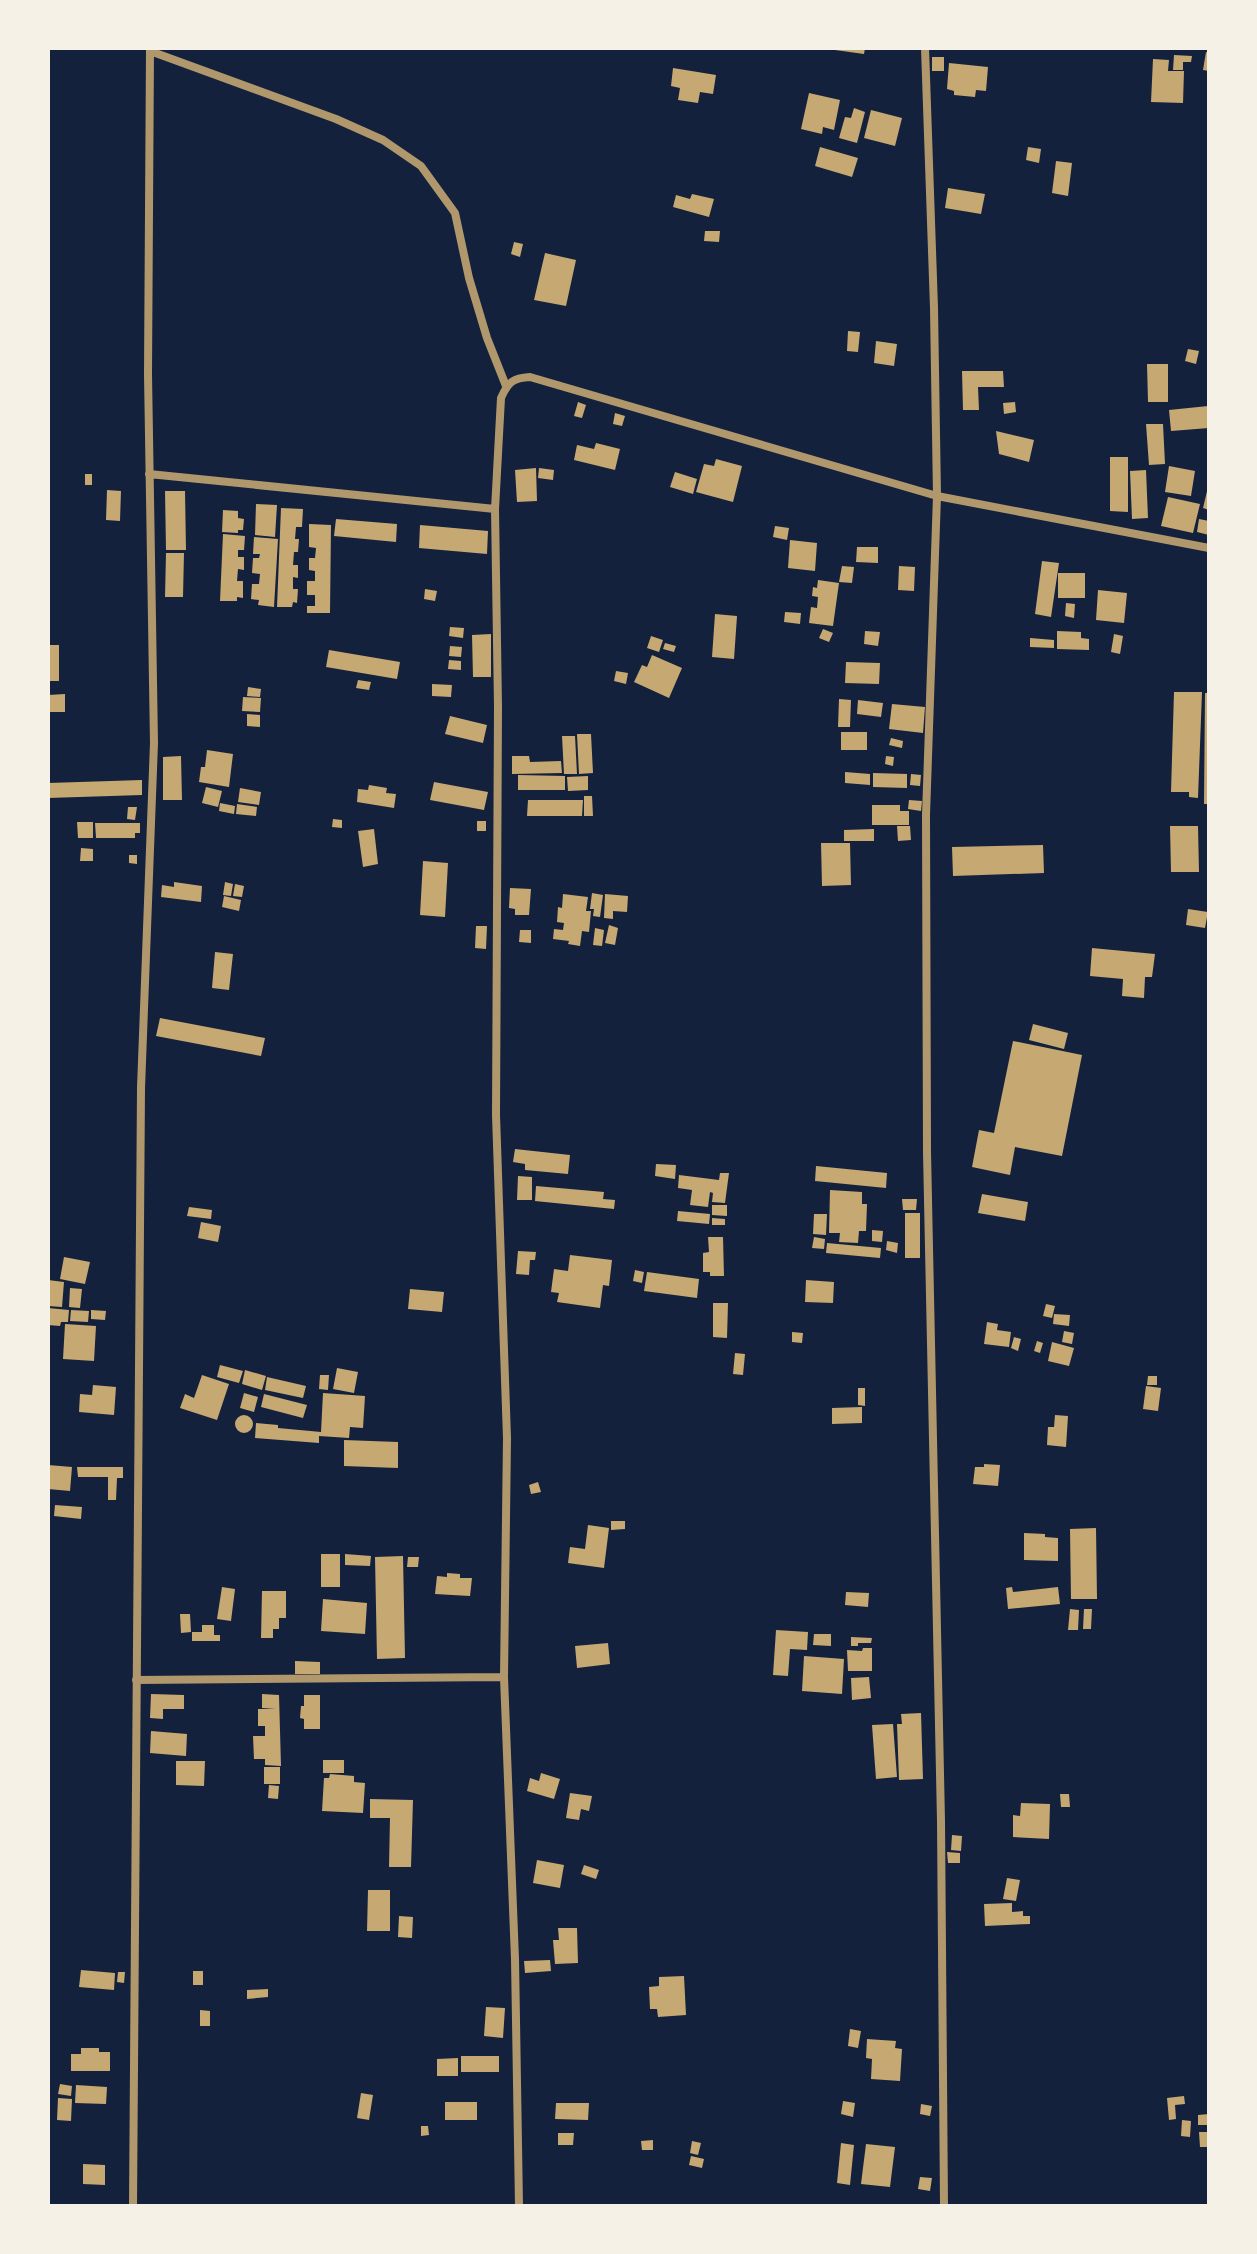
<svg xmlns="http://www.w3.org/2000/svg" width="1257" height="2254" viewBox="0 0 1257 2254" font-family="'Asap Condensed',sans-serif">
	<rect width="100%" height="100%" fill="#14213d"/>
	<path fill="#c6a872" d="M835,48H865L864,54L835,50Z
		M1206,52L1209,53V71L1203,70Z
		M1174,55L1192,56L1191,62H1183V70H1173Z
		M932,57H944V71H932Z
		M1153,59L1169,60L1168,71H1184L1183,103L1151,102Z
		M949,63L988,67L986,91L976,90L975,97L954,95V91L947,89Z
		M673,68L716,75L713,94L700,92L698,103L678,100L680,88L671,86Z
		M809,93L840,100L834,130L823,127L822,134L801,129Z
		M854,108L865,112L857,143L839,138L845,117L851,118Z
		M871,110L902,118L895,146L864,138Z
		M820,147L858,158L852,177L815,166Z
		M1028,147L1041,149L1039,163L1026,160Z
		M1056,161L1072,163L1068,196L1052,193Z
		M948,188L985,194L981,214L945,208Z
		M692,194L714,199L709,217L673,207L676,195L690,199Z
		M705,231H720L719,242L704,241Z
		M514,242L523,244L520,257L511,254Z
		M545,253L576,260L566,306L534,300Z
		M848,331L860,332L858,352L847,351Z
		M876,341L897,344L894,366L874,363Z
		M1188,349L1199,351L1196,364L1185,361Z
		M1147,364H1168V402H1148Z
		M962,371H1003L1004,387H978L979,410H963Z
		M578,402L586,405L582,418L574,416Z
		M1015,402L1016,412L1004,414L1003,403Z
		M1208,406L1209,428L1171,431L1169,410Z
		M615,413L625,416L622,426L613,424Z
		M1146,424H1163L1165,464L1149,465Z
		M996,431L1034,440L1029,462L999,454Z
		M596,443L620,449L615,470L574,460L577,445L594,449Z
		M1110,457H1128V512L1110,511Z
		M716,459L742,466L733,502L696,492L704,464L714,466Z
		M1169,466L1195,471L1191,496L1165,492Z
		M536,468L537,501L517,502L515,470Z
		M539,468L554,470L553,480L538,478Z
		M1146,470L1148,518L1132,519L1130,471Z
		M675,472L697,479L693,494L670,487Z
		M85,474H92V485H85Z
		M1208,487H1209V510L1203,508Z
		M107,490L121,491L120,521L106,520Z
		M165,491H185L186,550H166Z
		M1168,497L1200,504L1193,533L1161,526Z
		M256,504L277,505L275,537L255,535Z
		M281,508L303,509L302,527H296L295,539H299L298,552H294L293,565H298V578L293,577V589H298L297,603L293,602L292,607H277Z
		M223,510L238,511V518L244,519L243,530H238V533L222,532Z
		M336,519L397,524L396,542L334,536Z
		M1199,519L1209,521V535L1197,532Z
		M309,524L331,525L330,613H307V606H315V595H307V581H315V571L309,570V558H315L316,548L309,547Z
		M420,525L488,531L487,554L419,548Z
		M775,526L789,528L787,540L773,537Z
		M223,534L245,536L244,550H238V557H244V570L238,569L237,581H243V598L237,597V601H220Z
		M254,537L278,539L274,607L258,605L259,600L251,599L252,584H259L260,574L252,573L253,558H259L260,554H253Z
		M790,540L817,543L815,571L788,568Z
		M857,547H878V563L856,562Z
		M166,553H184L183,597H165Z
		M1042,561L1059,563L1051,617L1035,614Z
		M842,566L854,567L852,583L839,582Z
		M899,566L915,567L914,591L898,590Z
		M1058,573H1085V598H1058Z
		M818,580L839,583L833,626L809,623L811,607L817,608L818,597L812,596L813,587L817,588Z
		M425,589L437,591L435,601L424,599Z
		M1098,590L1127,593L1124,623L1096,620Z
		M1066,603L1075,604L1074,618L1065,616Z
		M785,612L801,613L800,624L784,622Z
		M715,614L737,616L734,659L712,657Z
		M450,627L464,628L463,638L449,636Z
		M823,629L833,633L829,642L819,638Z
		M865,631L880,632L878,646L864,644Z
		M1057,631L1081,632V638L1089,639V650L1057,649Z
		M491,634V677H473L472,635Z
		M1114,634L1123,636L1120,654L1111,652Z
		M651,636L663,640L659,652L647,648Z
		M1030,638L1054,640V648L1030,647Z
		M665,643L676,646L674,652L663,649Z
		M48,645H59V681H48Z
		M450,646L462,647L461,657L449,656Z
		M329,650L400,662L397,679L326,667Z
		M652,655L682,668L669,698L634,682L642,665L647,667Z
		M449,660L461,661V670L448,669Z
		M846,662L880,663L879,684L845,683Z
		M616,671L628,673L626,684L614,681Z
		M358,680L371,682L369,690L356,688Z
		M432,684L452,685L451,697L432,696Z
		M248,687L261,689L260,697L247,696Z
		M1174,692H1202L1198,798L1189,797V792H1171Z
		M1205,693H1209V804H1204Z
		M65,694V712H48V695Z
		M243,697L261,698L260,712L242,711Z
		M839,699L851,700L850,727H838Z
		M858,700L883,703L881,717L857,714Z
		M892,704L925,707L923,733L889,729Z
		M247,714L260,715V727L247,726Z
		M450,716L487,725L483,743L445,734Z
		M841,732H867V750H841Z
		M577,734H591L593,773L579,774Z
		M562,736H575L577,774H564Z
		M891,738L903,741L902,748L889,745Z
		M207,750L233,754L229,787L199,782L201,767H205Z
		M181,756L182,800H163V757Z
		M512,756H529L530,762L561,761L562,773L512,774Z
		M886,756L894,757L893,766L885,764Z
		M845,772L870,774V785L845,783Z
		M873,773L907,774V788L873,787Z
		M911,774L921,775L920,786L910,785Z
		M518,775L565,776V790H518Z
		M588,776V790L568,791L567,777Z
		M142,780V795L48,798V783Z
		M434,782L488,792L484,810L430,800Z
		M369,785L387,788L386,793L396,794L394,808L357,802L358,789L368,790Z
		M206,787L222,791L218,807L202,803Z
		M240,788L261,792L259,805L238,802Z
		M584,796H592L593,816H584Z
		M528,800H583L582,816H527Z
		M909,800L922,801L921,811L908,809Z
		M220,803L235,806L234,814L219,811Z
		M237,804L257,807L256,816L236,814Z
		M872,805H900V811H909V825H872Z
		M128,807H137L135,820L127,819Z
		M333,819L342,820V828L332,827Z
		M477,821H486V831H477Z
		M77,822H93V838H78Z
		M95,823H140V833H135V838H96Z
		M897,826H910L911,840L898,841Z
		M1170,826H1198L1199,872H1171Z
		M374,829L378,864L363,867L358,831Z
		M874,829V841H844V830Z
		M821,843H850L851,885L822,886Z
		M1043,845L1044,873L953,876L952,847Z
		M81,848L93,849V861H80Z
		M129,855H137V864L129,863Z
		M423,861L448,863L445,917L420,915Z
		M174,882L202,886L201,902L161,897L162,885L174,887Z
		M225,882L233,884L231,896L223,895Z
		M235,884L244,886L242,897L233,896Z
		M510,888L531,889L529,915H515V909L509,908Z
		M592,893L603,895L600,917L593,916L594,909H590Z
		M563,894L588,897L586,911H591L589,932L582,931L580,946L568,944L569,941L553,939L554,929L563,930L564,923L557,922L558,907L562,908Z
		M605,894L628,896L627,912L613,911V919L604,918Z
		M224,896L241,900L239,911L222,907Z
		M1188,909L1208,912L1205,928L1186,925Z
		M609,925L618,928L615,945L605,943Z
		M476,926H487L486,949L475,948Z
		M595,928L604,930L602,946L593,945Z
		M520,930H531V943L519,942Z
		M1092,948L1155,954L1152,977H1145L1144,998L1122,996L1123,979L1090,976Z
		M215,952L233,954L229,990L212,988Z
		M160,1018L265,1038L261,1056L156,1036Z
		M1033,1024L1068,1033L1064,1049L1029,1040Z
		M1013,1041L1082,1055L1062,1156L1015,1147L1010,1175L972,1167L979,1130L994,1133Z
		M515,1149L570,1155L568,1174L525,1170V1164L513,1162Z
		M656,1164L676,1165L675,1179L655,1176Z
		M816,1166L887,1173L886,1188L815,1181Z
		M720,1173H729L725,1203L712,1202L713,1193L710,1192L708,1207L690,1205L692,1190L678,1188L679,1175L719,1180Z
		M518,1176L532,1177V1200H517Z
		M536,1186L604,1192L603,1199L615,1200L614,1209L535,1201Z
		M830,1190L862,1192V1204H867L866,1231H859L858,1243L839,1242L840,1233H829Z
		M982,1194L1028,1202L1025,1221L978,1213Z
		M902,1199H917L916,1210H903Z
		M712,1205H727V1216L712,1215Z
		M189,1207L212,1210L211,1219L187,1216Z
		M678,1211L710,1214L709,1224L677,1221Z
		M905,1213H920V1258H905Z
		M814,1214H827L826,1235L813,1234Z
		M712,1218L725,1219V1225H712Z
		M201,1222L221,1226L218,1242L198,1238Z
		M872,1230L883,1231L882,1242L872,1241Z
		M708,1237H723L724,1276H710V1272H703V1253L709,1252Z
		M814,1237L825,1239L824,1249L812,1248Z
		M887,1241L898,1243L897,1253L886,1250Z
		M827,1243L881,1248L880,1258L826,1253Z
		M518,1251L536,1252L535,1260H530L529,1275L516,1274Z
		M570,1255L612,1260L609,1286L603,1285L600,1308L557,1302L559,1293L551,1292L554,1269L568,1271Z
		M64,1257L90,1262L85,1284L60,1279Z
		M635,1270L644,1272L642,1283L633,1281Z
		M647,1272L699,1279L697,1298L644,1291Z
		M48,1280L64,1282L62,1307L48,1306Z
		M806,1280L834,1282L833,1303L805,1302Z
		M70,1288L82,1289L80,1308L69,1307Z
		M410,1289L444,1292L442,1312L408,1309Z
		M713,1303H728L727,1338L713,1337Z
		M1046,1304L1055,1306L1052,1318L1043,1316Z
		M48,1308L69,1310L68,1322H61L60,1326L48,1325Z
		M71,1310L89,1311L88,1322L70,1321Z
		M91,1310L106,1311L105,1320L91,1319Z
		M1054,1314L1070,1315L1069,1326L1053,1324Z
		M987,1322L998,1324L997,1330L1011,1332L1009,1347L984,1344Z
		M65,1324L96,1326L94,1361L63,1359Z
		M1064,1331L1074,1333L1072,1344L1062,1342Z
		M792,1332L803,1333L802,1343L792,1342Z
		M1014,1337L1021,1339L1018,1351L1011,1348Z
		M1037,1341L1043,1343L1040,1353L1034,1351Z
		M1052,1342L1074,1348L1069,1366L1048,1361Z
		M735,1353L745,1354L743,1375L733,1374Z
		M220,1365L243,1371L239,1383L217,1377Z
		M337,1368L358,1372L354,1393L333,1389Z
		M245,1370L266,1376L262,1390L242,1384Z
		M202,1375L229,1384L217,1420L180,1408L185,1394L194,1398Z
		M320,1375H329L328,1390L319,1389Z
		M1148,1376H1157V1385H1147Z
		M267,1377L306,1386L303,1398L265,1390Z
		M93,1385L116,1387L114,1415L79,1412L80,1394L92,1395Z
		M1146,1386L1161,1388L1158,1411L1143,1409Z
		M858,1388H865V1406L858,1405Z
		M244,1393L258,1397L254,1412L240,1408Z
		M323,1393L365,1396L363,1428L350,1427L349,1438L319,1436V1443L255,1438L256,1423L278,1425V1428L321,1432Z
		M264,1394L307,1405L303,1418L261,1407Z
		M862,1407V1423L832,1424V1408Z
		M1055,1415L1068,1416L1066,1447L1047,1445L1048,1427H1054Z
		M235 1424a9 9 0 1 1 18 0a9 9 0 1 1-18 0Z
		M344,1440L398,1442V1468L344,1466Z
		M984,1464L1000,1465L998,1486L973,1484L975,1467H984Z
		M48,1465L72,1467L70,1491L48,1489Z
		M77,1467H123V1478H117L116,1500H108V1477H78Z
		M538,1482L541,1492L531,1494L529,1485Z
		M55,1505L82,1507L81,1519L54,1516Z
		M611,1521H625V1529L611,1530Z
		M588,1525L609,1528L604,1568L568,1563L570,1547L585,1549Z
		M1096,1528L1097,1599H1071L1070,1529Z
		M1024,1533L1045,1534V1537L1058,1538V1561L1024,1560Z
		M321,1554H340V1587H321Z
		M345,1554L371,1556L370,1566L345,1565Z
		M403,1556L405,1658L377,1659L375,1557Z
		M408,1557H419L418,1567H407Z
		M447,1573L460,1574V1578H472L470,1596L435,1594L437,1576L447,1577Z
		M222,1587L235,1589L231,1621L217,1619Z
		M1012,1587L1013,1592L1058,1587L1060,1604L1008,1609L1006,1588Z
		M262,1591H286V1618H279V1629H273V1638H261Z
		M846,1592L869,1593L868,1607L845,1605Z
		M323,1599L367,1603L365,1634L321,1631Z
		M1070,1609L1079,1610L1078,1630H1068Z
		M1084,1609H1092L1091,1629H1083Z
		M180,1614H190L191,1632L181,1633Z
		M202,1625H214V1635H220V1641H192V1632H202Z
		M776,1630L808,1632L807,1650L790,1649L788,1676L773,1675Z
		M814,1634H831V1646L813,1645Z
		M851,1637L872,1638L871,1643H858V1646H851Z
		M608,1643L610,1664L577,1668L575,1646Z
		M863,1648H872V1671H848L847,1650L862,1651Z
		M804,1656L844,1659L842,1694L802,1691Z
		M295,1661L320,1662V1674H295Z
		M869,1677L871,1698L852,1700L851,1678Z
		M151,1694L184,1695V1709H163V1719L150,1718Z
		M262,1694L279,1695L281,1766L265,1765V1759H254L253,1736H265V1726H258V1709H276L262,1708Z
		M304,1695H320V1729H304V1719L300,1718L301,1706H304Z
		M921,1713L923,1779L899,1780L897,1724H902L901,1714Z
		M893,1724L897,1777L876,1779L872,1725Z
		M151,1731L187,1734L186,1756L150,1753Z
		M323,1760H344V1773H323Z
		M176,1761H205L204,1786L176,1785Z
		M264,1767H280V1784H264Z
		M541,1773L560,1779L554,1799L527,1791L530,1778L539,1781Z
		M330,1774L354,1776V1782L365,1783L363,1813L322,1811L324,1778H329Z
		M269,1785L279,1786L278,1799L268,1798Z
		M570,1793L592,1796L589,1811L581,1809L579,1820L566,1818Z
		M1060,1794H1069L1070,1807H1061Z
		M370,1799L413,1800L411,1867H389L390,1818H370Z
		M1021,1803L1050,1804L1049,1839L1013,1837V1815L1020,1816Z
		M952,1835L962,1836L961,1851L951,1850Z
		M947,1852L960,1853V1863H948Z
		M537,1860L564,1865L560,1888L533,1883Z
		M584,1865L599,1870L596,1879L581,1874Z
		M1007,1878L1020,1880L1016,1901L1003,1899Z
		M368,1890H390V1931H367Z
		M1012,1903V1912L1023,1911V1916H1030V1924L985,1926L984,1904Z
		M399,1916L413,1917L412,1938L398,1937Z
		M558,1928H577L578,1963L555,1964L553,1940H559Z
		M550,1960L551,1971L525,1973L524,1961Z
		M81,1970L115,1973L114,1990L79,1987Z
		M193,1971H203V1985H193Z
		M118,1972H125L124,1983L117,1982Z
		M684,1976L686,2015L658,2017L657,2009H650L649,1987L659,1986V1977Z
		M268,1989V1997L247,1999V1990Z
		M486,2007L505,2008L503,2038L484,2036Z
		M200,2010L210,2011V2026H200Z
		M850,2029L861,2031L858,2048L848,2046Z
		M867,2039L896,2041L895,2048L902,2049L900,2081L871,2079L872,2059L866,2058Z
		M81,2048H99V2052H110V2071H71V2054H81Z
		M461,2056H499V2072H461Z
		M458,2058V2076H437V2059Z
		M60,2084L72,2086L71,2096L58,2094Z
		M76,2085L107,2087L106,2104L75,2103Z
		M361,2093L373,2095L369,2120L357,2118Z
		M1184,2096L1185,2104L1175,2105L1176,2119L1169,2120L1167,2098Z
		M58,2098L72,2099L71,2121L57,2120Z
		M843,2101L855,2103L853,2117L841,2114Z
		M445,2102H477V2120H445Z
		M556,2103H589L588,2120L555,2119Z
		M921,2104L932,2106L930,2116L920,2114Z
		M1209,2114V2125H1198V2115Z
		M1182,2120L1191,2121L1190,2137L1181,2136Z
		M421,2126H428L429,2135L421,2136Z
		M1199,2132H1209V2147H1200Z
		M558,2133H574L573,2145H558Z
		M653,2140V2150H642L641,2141Z
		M692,2141L701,2143L698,2155L690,2153Z
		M841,2143L854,2145L850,2185L837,2183Z
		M866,2144L895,2147L890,2187L861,2184Z
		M691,2156L704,2159L702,2168L689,2165Z
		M83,2164L105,2165V2185L83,2184Z
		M920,2177L932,2178L930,2191L918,2189Z"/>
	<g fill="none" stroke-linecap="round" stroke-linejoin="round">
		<path stroke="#b1986c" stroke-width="8" d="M925,48L934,308L937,496L926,815L927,1152L941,1821L944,2206
			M150,51L336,119L383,140L421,166L455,213L469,278L487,338L506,386
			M149,474L495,509L501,398C508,382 513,378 530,377L937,496L1209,548
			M495,509L498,707L496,1115L507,1438L504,1677L515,1959L519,2206
			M136,1680L504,1677
			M133,2206L141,1088L154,743L148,374L150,48"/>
	</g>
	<rect width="1257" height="2254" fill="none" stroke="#f6f1e7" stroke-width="100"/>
</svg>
